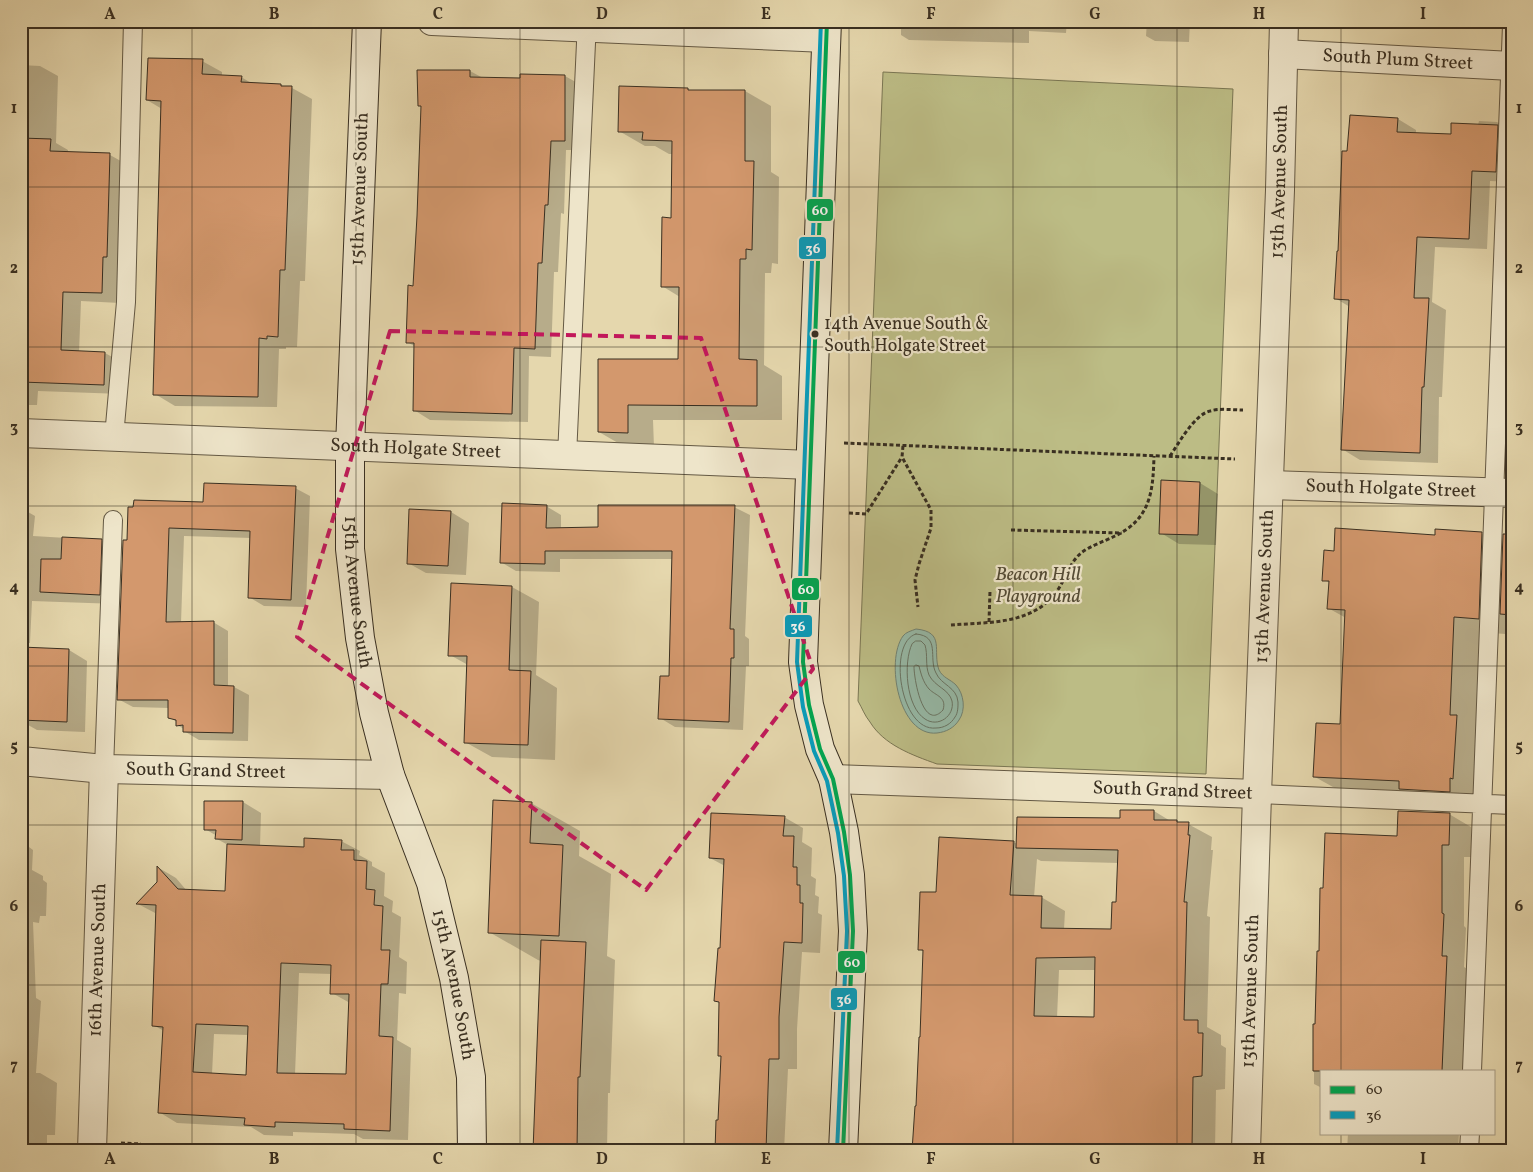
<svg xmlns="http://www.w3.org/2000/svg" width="1533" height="1172" viewBox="0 0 1533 1172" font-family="Vollkorn,serif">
	<rect width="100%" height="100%" fill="#e5d7ad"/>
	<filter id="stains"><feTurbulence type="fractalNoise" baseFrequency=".004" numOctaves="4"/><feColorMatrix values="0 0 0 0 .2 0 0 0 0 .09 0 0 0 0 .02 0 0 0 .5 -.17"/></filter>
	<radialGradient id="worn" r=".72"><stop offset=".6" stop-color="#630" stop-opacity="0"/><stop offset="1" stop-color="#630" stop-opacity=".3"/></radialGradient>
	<path fill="#bcbc85" stroke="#7a7653" d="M883,72L1233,89L1206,774L937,764C912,755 884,745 870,722C865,716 862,708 858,701Z"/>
	<path fill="#96baa8" stroke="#718272" d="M916,629C946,632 932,651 939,670C943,678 950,679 956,685C964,694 966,710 959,720C954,728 946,732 937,733C899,737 885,661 903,636C906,632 911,631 916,629Z"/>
	<path fill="#0003" fill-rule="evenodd" d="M901,21H1067L1066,33L1029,31V43L909,40L901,35Z
		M1147,21H1240V23L1190,21L1189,42L1155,41L1146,36Z
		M202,61L222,72V76L241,77L253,84L281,85L285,87L292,88L312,99L305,281H300L297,347H286V349H279L277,407L175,406L155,394L162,109L147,100Z
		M21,65L40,66L58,76L56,143L68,150V153L110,155L128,165L120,303L81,301L79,352L105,353L123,363L122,394L38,391L37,405H21Z
		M470,71L483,78L522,79L565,76L581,85V150H566L564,214L561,213L558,272H554L551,357L529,356L528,422L430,420L414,410L416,347L407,342L414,287L422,107L419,106Z
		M688,89L691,91H745L771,106V172L779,177L778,264L772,263L771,273H765L764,365L782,376V420H653L654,447H625L599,432V360H679L680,297L662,286L672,219L673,154H669L655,146H645L619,131Z
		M1351,116L1398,119L1416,130V134L1452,135L1478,125L1479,121L1497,122L1512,131V182L1490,181L1487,249L1435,247L1432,302L1446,310L1442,397H1439L1438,463L1360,460L1342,449L1350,307L1335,298Z
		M1162,482L1200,483L1218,494L1216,545L1179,544L1161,533Z
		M295,488L310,496L306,607L264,606L249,597L251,538L184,536L181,623L213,622L228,631V687H234L249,695L248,741L199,740L184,731V729L177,725V722L169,717V708L133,707L118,699L128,541L204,503Z
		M21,496L29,500L28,512L35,516L33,536L101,540L119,550L117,604L32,601L30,643H21Z
		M546,506L561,515V529L599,528L734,507L750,515L745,636L749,639V666H746L743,730L675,727L660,718L670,677L673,559H560V572L516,571L501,562Z
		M410,510L451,512L469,523L466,575L426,573L408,563Z
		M1482,534L1504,547L1512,546V626L1506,622L1505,634L1481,632L1477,807L1342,792L1315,777L1341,726L1346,618L1328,608L1330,583L1324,580L1335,553L1436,536Z
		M453,584L512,587L539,602L536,675L557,688L555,760L492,757L465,742L468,665L450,655Z
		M21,649L69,650L87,661L85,732L37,730L21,721Z
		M243,802L261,813L260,846L305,848L341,841L360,851L359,855L372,862V866L385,873L384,896L393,901L392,912L401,917L399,957L407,962L406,994L399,993L397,1040L411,1048L408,1140L363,1139L354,1134L293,1132V1136L264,1135L251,1127L177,1123L159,1112L164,1031L153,1025L157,914L138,904L158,883L159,868L176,878L187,891L226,892L228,845L217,839V836L205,829ZM299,973L332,974V993L350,1003L347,1075L295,1074ZM214,1034L249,1035L248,1076L212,1074Z
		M531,803L580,831L579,856L611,874L607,956L615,960L610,1093H608L607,1151H534L541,961L538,960L489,932Z
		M1154,811L1172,822L1188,824L1212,837L1211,850H1213L1207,916L1210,917L1207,1027L1221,1035V1045L1226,1048L1225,1089L1216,1090L1215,1151H914L921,1038L924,952L919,949L937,893L1013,842L1018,844ZM1037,859L1041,861L1119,863L1117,903L1113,930L1064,929L1065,911L1041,897H1034ZM1059,970H1096L1095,1019L1057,1018Z
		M1449,814L1471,827V857H1464V926L1466,928L1464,967L1469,970L1465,1071H1322V1088L1314,1084V1025H1316L1399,837Z
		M784,817L803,828L802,842L812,848L811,876L816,879L815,895L819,897L818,913L822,915L820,953L802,952L797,1029V1069H788L784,1151H716L719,1121L722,1056L720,1003L716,1001L721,949L725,866L710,858Z
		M21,841L33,850L32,870L43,876V880L47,883L46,916H40L39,923L33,922L36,998L41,1001L36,1073H40L57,1083L55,1135H47V1151H21Z
		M1348,1133H1459L1458,1151H1347Z"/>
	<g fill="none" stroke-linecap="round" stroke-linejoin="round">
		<path stroke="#687464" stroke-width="1" d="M916,634C941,636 928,658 936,673C941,685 957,687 958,702C958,707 958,713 955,717C951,724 944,728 936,728C900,732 887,642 916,634Z
			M916,641H921L925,645C928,655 925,665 929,675C935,687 949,689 952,701C955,716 938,728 925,719C906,707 903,663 912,644Z
			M916,665L919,666C921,674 923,682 929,689C936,696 947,697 943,710C923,732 914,679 914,667Z"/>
	</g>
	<path fill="#d3986d" stroke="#392f21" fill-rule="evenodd" d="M148,58L203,59L202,74L242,76L241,82L281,84V86H292L285,270H280L278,337L267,336V339L259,338L258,397L153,395L161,101L146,100Z
		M417,70H470V77L520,78V74L565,75V141H551L548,205H545L542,263H538L535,349L514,348L512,414L413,411L414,343H406L408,285L413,286L417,216L421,106H418Z
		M619,86L688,88V90H745V161H754L752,250L746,249V259H740L739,359L757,360V406L628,405V433L598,432V359H678L679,287H661L662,217L671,218L672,141L642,140L643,132H618Z
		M1350,115L1398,118L1397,132L1451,134V123L1498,125L1496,172L1472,171L1469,239L1417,237L1414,298H1429L1424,387H1422L1420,453L1341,450L1349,300L1334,299L1337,251H1338L1342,151H1347Z
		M21,138L51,139L50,151L110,153L107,257H103L102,293L63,292L61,350L105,352L104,385L21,382Z
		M1161,480L1200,482L1198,535L1159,534Z
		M204,483L296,486L291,600L248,598L250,531L169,528L166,622L214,621V685L234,686L233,733L183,732V725L176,726V720L168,718V700H117L123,540H127L128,507H133L134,500L203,502Z
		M502,503L547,505L546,528L598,527V505H735L730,629H734V658H731L729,722L658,719L660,676H669L672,551H545V564L500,563Z
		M409,509L451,511L448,566L407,564Z
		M1335,528L1435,535V529L1482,532L1479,619L1454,617L1450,715H1457L1453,779L1450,778V792L1399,789V781L1313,777L1316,723L1340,724L1345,610L1327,609L1329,581H1322L1324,550L1334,551Z
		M1503,534H1512V615L1500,614Z
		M62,537L102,539L100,595L40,592L41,559H61Z
		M451,583L512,586L509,670L531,671L528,745L464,743L467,656H448Z
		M21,647L69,649L67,722L21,720Z
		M493,800L532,802L530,843L563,845L559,936L488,933Z
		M204,801H243L242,840L215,839L216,830H204Z
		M1120,810H1154V820H1177V822H1189L1188,835H1190L1184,902H1187L1184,1020H1198V1033H1203L1202,1076L1193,1077L1192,1149H1187V1151H912L915,1106H916L919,1037H920L923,950H918L920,892H936L939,837L1014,841L1010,895L1042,896L1041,928L1111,929L1112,902H1116L1118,850L1016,848L1017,817L1120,818ZM1095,957L1094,1017L1034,1016L1036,958Z
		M1398,811L1450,813L1449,845H1442V913L1444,914L1442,956H1447L1442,1071H1313V1024H1315L1317,951H1319L1320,888H1323L1325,833L1397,836Z
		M711,813L785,816L783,836H794L793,867H797V885H800V903H803L802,943L784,942L779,1017V1059H769L766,1151H715L716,1120H718L721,1056H718L719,1002L714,1001L718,948H720L724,859L709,858Z
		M304,838L342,840L341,850H354V860L367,861L366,889L375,890L374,905L383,906L381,950H390L388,984H381L379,1036L393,1037L390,1131L344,1129V1124L275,1122V1127L244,1125L245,1118L158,1113L163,1027L152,1026L156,905L136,904L157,882V866L178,889L225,891L227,844L304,847ZM281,963L331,965L330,994H349L346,1074L277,1073ZM196,1024L248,1026L246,1075L193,1072Z
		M541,940L586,942L580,1077H578L577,1151H533Z"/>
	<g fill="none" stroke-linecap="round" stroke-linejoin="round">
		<defs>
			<path id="lane" d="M114,437L126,302L133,21
				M567,456L587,21
				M104,769L113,520
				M1257,794L1512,805
				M1472,1071L1512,25
				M1469,1151L1470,1133"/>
			<g id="street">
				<path d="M432,21L826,38"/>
				<path id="s1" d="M1283,54L1512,66"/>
				<path id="s2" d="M21,433L810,465"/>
				<path id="s3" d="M1270,485L1512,493"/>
				<path id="s4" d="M21,761L104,769L390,775"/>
				<path id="s5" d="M833,779L1257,794"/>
				<path id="s6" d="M92,1151L104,769"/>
				<path id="s7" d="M1246,1151L1257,794L1280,190L1284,21"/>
			</g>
			<g id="secondary">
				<path id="s8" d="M367,21L350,447V549L360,638L374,713L390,775L431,883L454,978L471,1077L472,1151"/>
				<path d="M827,21L803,662L809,705L820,749L833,779L844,832L850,875L853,931L843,1151"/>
			</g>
		</defs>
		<use href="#lane" stroke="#645944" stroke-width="20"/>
		<use href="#street" stroke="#645944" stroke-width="30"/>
		<use href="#secondary" stroke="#392f21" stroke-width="30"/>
		<path stroke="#392f21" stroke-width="3" stroke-dasharray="4 2.5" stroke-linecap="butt" d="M844,443L1235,459
			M903,446L902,457L931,510V528L919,564L915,580L918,607
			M1170,456C1179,443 1194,415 1210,411C1220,408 1232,410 1243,410
			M849,513L866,514L902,457
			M1011,530L1122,533
			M989,622L990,591
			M951,625C987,622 1029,625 1054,595C1065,582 1068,564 1081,553C1090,546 1105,541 1115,536C1151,519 1153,491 1154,456
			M121,1143L141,1144"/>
		<use href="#lane" stroke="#eee5ca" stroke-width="18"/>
		<use href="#street" stroke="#eee5ca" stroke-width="28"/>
		<use href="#secondary" stroke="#eee5ca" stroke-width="28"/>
		<defs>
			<path id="bus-1" d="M827,21L803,662L809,705L820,749L833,779L844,832L850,875L853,931L843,1151"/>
			<path id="bus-2" d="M821,21L797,662L803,707L814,751L827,781L838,833L844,876L847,931L837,1151"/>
		</defs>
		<use href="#bus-1" stroke="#eee5ca" stroke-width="8"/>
		<use href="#bus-2" stroke="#eee5ca" stroke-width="8"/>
		<use href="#bus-1" stroke="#00a651" stroke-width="4"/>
		<use href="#bus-2" stroke="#069dbd" stroke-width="4"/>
	</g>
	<path fill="none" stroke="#c2185b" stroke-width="4" stroke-dasharray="10 6" stroke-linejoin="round" d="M390,331L701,338L813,669L646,890L297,637Z"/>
	<path fill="none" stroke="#392f21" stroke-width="1" stroke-opacity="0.55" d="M192,21V1151M356,21V1151M520,21V1151M684,21V1151M849,21V1151M1013,21V1151M1177,21V1151M1341,21V1071M21,187H1512M21,347H1512M21,506H1512M21,666H1512M21,825H1512M21,985H1512M1341,1133V1151"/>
	<circle fill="#392f21" stroke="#eee5ca" stroke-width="2" cx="815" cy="334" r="4.5"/>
	<g text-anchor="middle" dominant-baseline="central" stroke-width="4.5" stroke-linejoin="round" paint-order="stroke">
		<g font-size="18" fill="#392f21" stroke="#eee5ca" text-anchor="start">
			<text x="824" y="324">14th Avenue South &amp;<tspan x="824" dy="22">South Holgate Street</tspan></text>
		</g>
		<g font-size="19" fill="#392f21" stroke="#eee5ca">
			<text stroke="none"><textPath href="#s1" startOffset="115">South Plum Street</textPath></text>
			<text stroke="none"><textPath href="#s7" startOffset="970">13th Avenue South</textPath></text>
			<text transform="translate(360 189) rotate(-88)">15th Avenue South</text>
			<text stroke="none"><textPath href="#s2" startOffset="395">South Holgate Street</textPath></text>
			<text stroke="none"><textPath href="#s3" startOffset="121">South Holgate Street</textPath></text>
			<text stroke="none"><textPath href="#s7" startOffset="565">13th Avenue South</textPath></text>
			<text stroke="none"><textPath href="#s8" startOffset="572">15th Avenue South</textPath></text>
			<text stroke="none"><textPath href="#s4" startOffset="185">South Grand Street</textPath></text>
			<text stroke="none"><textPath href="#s5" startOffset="340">South Grand Street</textPath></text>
			<text stroke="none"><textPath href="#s6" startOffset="191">16th Avenue South</textPath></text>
			<text stroke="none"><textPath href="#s8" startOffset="978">15th Avenue South</textPath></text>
			<text stroke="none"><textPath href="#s7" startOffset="160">13th Avenue South</textPath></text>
		</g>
		<g font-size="19" font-style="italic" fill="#534b35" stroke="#eee5ca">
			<text x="1038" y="575">Beacon Hill<tspan x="1038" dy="22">Playground</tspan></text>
		</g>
	</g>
	<g stroke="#eee5ca" stroke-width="2">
		<rect x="806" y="198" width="28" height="24" rx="5" fill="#00a651"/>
		<rect x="798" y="236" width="29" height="24" rx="5" fill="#069dbd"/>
		<rect x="791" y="577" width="29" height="24" rx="5" fill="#00a651"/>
		<rect x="784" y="614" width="29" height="24" rx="5" fill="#069dbd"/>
		<rect x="837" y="950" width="29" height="24" rx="5" fill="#00a651"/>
		<rect x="830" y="987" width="28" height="24" rx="5" fill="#069dbd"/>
	</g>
	<g font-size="14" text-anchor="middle" font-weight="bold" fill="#fff">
		<text x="820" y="215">60</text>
		<text x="813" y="253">36</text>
		<text x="806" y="594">60</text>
		<text x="798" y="631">36</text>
		<text x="852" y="967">60</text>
		<text x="844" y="1004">36</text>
	</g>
	<rect width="1533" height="1172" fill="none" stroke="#e5d7ad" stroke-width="55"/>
	<rect x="1320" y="1070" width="175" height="65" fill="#eee5ca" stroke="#a69c86"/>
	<rect x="1330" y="1086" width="25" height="8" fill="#00a651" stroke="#a69c86"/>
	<text x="1366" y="1094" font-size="15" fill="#392f21">60</text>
	<rect x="1330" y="1111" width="25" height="8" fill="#069dbd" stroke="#a69c86"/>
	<text x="1366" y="1120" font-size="15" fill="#392f21">36</text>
	<rect x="28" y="28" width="1478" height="1116" fill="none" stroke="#392f21" stroke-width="2"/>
	<g font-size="16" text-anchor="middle" font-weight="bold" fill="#392f21">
		<text x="110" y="19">A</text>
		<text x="274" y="19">B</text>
		<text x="438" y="19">C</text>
		<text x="602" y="19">D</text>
		<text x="766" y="19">E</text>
		<text x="931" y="19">F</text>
		<text x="1095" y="19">G</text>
		<text x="1259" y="19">H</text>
		<text x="1423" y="19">I</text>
		<text x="14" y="113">1</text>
		<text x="1519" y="113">1</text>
		<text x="14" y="273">2</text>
		<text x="1519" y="273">2</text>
		<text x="14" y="432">3</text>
		<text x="1519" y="432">3</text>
		<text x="14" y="592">4</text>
		<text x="1519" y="592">4</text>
		<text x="14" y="751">5</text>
		<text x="1519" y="751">5</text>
		<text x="14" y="911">6</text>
		<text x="1519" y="911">6</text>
		<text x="14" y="1070">7</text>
		<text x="1519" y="1070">7</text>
		<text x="110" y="1164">A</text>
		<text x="274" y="1164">B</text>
		<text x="438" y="1164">C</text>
		<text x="602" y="1164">D</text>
		<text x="766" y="1164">E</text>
		<text x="931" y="1164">F</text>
		<text x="1095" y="1164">G</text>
		<text x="1259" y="1164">H</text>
		<text x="1423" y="1164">I</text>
	</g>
	<rect width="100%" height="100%" filter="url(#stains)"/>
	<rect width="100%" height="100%" fill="url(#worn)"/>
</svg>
